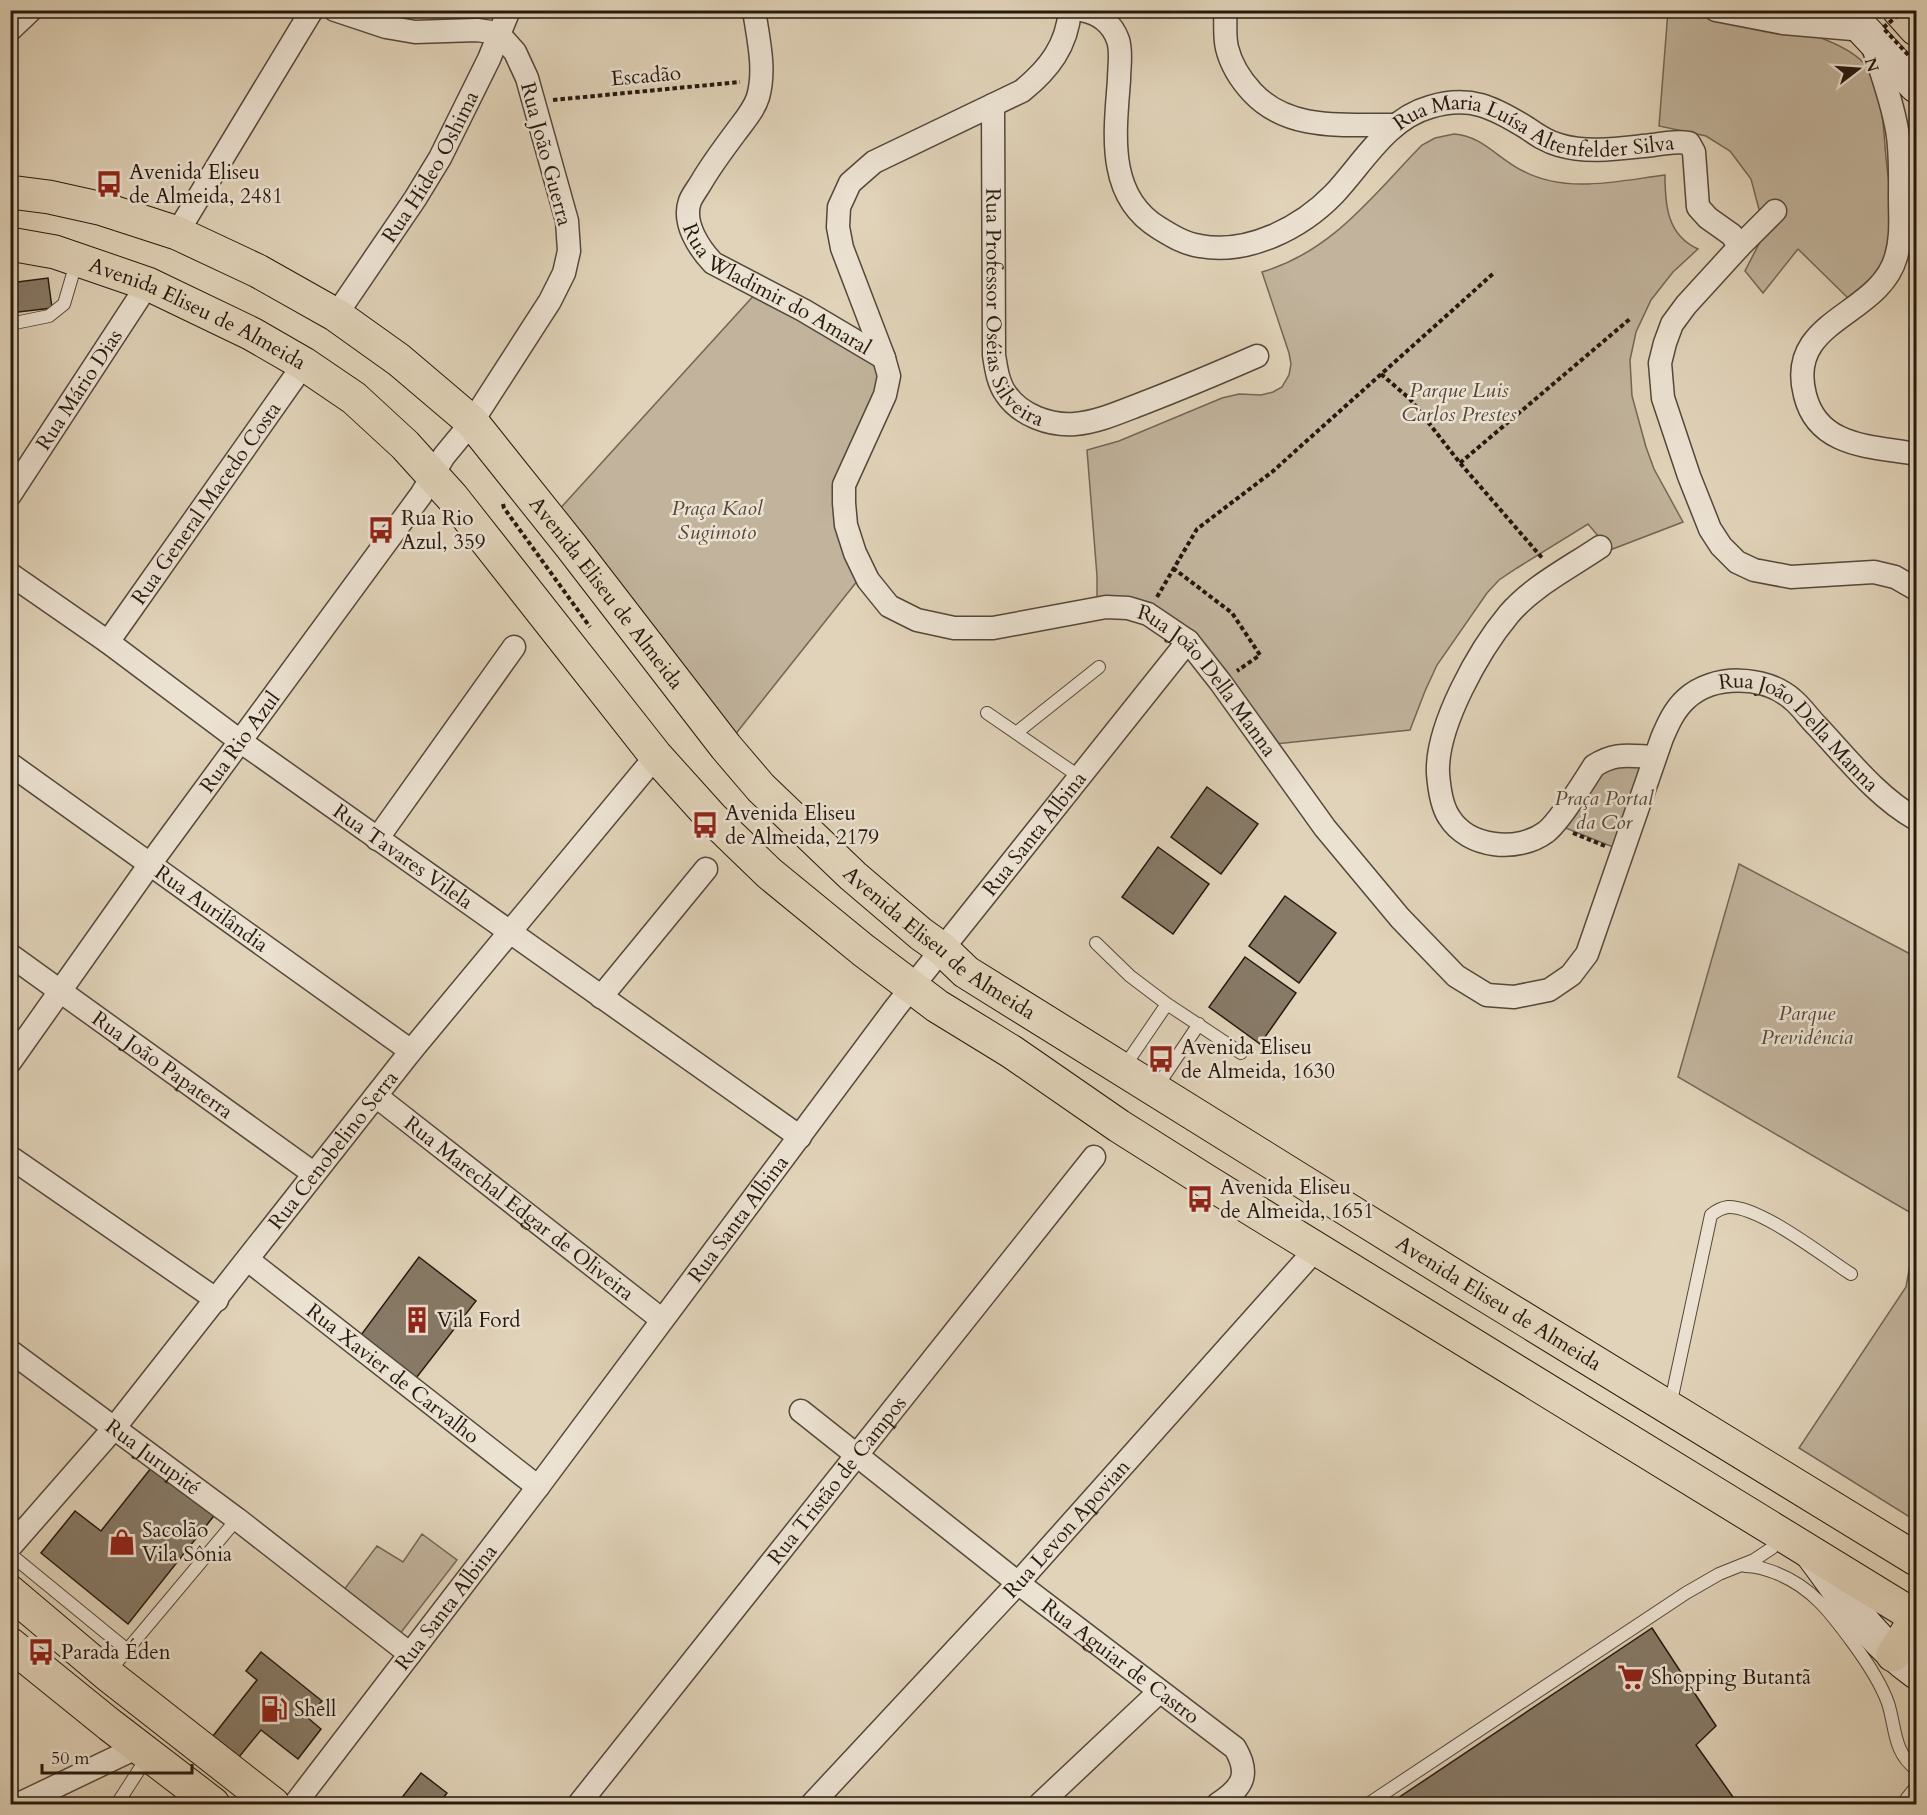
<svg xmlns="http://www.w3.org/2000/svg" width="1927" height="1815" viewBox="0 0 1927 1815" font-family="Cardo,serif">
	<rect width="100%" height="100%" fill="#e1d3b9"/>
	<filter id="stains"><feTurbulence type="fractalNoise" baseFrequency=".00333" numOctaves="4"/><feColorMatrix values="0 0 0 0 .2 0 0 0 0 .09 0 0 0 0 .02 0 0 0 .5 -.17"/></filter>
	<radialGradient id="worn" r=".72"><stop offset=".6" stop-color="#630" stop-opacity="0"/><stop offset="1" stop-color="#630" stop-opacity=".3"/></radialGradient>
	<path fill="#c1b39c" stroke="#736656" stroke-width="1.5" d="M1668,11C1714,11 1849,29 1871,73C1885,103 1883,135 1887,167C1890,193 1894,218 1892,244C1892,248 1892,254 1891,257C1887,266 1859,292 1851,301L1798,249L1763,293L1745,271L1765,232L1751,179L1730,151L1706,136L1659,126Z
		M1454,134C1483,136 1498,159 1523,171C1567,194 1618,181 1665,175C1665,205 1667,235 1698,249L1673,272L1651,300L1636,332L1630,360L1632,396L1646,447L1654,469L1683,522L1610,550L1588,524L1517,568L1499,580L1487,593L1437,665L1425,691L1410,730L1265,745L1181,636L1097,609V576L1087,450L1119,441L1222,398L1239,394L1261,395L1273,392L1282,387L1289,375L1291,364L1289,353L1262,272C1333,251 1372,196 1422,145L1435,138Z
		M757,292L879,359L877,391L836,494L858,580L734,736L556,513Z
		M1652,763L1623,851L1558,825L1595,768Z
		M1739,864L1916,957V1216L1678,1077Z
		M1916,1231V1521L1799,1448L1906,1287Z
		M422,1534L457,1560L399,1635L343,1591L377,1546L403,1562Z"/>
	<path fill="#877a67" stroke="#25190f" stroke-width="1.5" d="M48,278L52,308L10,313V283Z
		M1207,787L1258,824L1221,874L1171,837Z
		M1158,847L1209,884L1173,934L1122,897Z
		M1285,896L1336,933L1299,983L1249,946Z
		M1245,957L1296,993L1260,1044L1209,1007Z
		M419,1257L476,1301L413,1382L358,1339Z
		M155,1463L217,1512L128,1624L41,1553L75,1511L101,1531Z
		M1652,1628L1716,1726L1696,1745L1738,1804H1389Z
		M261,1652L322,1701L308,1718L321,1729L298,1759L261,1730L239,1757L213,1736L257,1680L246,1671Z
		M421,1773L447,1793L438,1804H406L400,1800Z"/>
	<g fill="none" stroke-linecap="round" stroke-linejoin="round">
		<defs>
			<path id="service" d="M10,324L49,316L64,304L77,260
				M987,713L1080,777
				M1016,733L1099,667
				M1096,943L1130,976L1167,1004L1241,1053
				M1124,1067L1167,1004
				M1156,1088L1199,1024
				M1670,1406L1711,1215C1716,1211 1721,1208 1728,1207C1760,1206 1823,1256 1851,1274
				M10,1554L126,1649
				M1745,1566C1757,1566 1765,1569 1776,1573C1812,1587 1831,1613 1853,1643C1867,1662 1880,1681 1888,1703C1896,1728 1893,1752 1916,1769
				M107,1674L237,1519
				M1907,1798L1916,1787
				M117,1804L148,1756
				M1368,1804L1686,1593L1719,1574L1754,1560L1772,1548L1777,1534"/>
			<g id="minor">
				<path id="s1" d="M754,10C758,38 766,69 758,97C754,110 744,121 736,132C724,148 712,164 702,181C698,188 693,194 690,201C682,223 699,248 713,263L803,310L884,358"/>
				<path id="s2" d="M1070,10C1067,46 1049,69 1022,91L874,162L850,183L839,207L838,227L842,248L884,358L889,376L885,395L844,485V503L846,525L855,553L868,580L889,606L917,620L954,628H993L1106,607L1128,608L1148,614L1188,641L1221,683L1325,828L1400,918L1456,976L1487,995L1514,997L1549,990L1571,975L1587,954L1662,738C1668,724 1674,710 1686,699C1713,674 1764,675 1792,699C1801,706 1808,717 1817,726C1848,759 1876,796 1916,819"/>
				<path id="s3" d="M1081,10C1098,13 1112,23 1118,40C1122,52 1119,67 1119,80C1115,133 1106,196 1159,228C1172,236 1185,244 1200,246C1248,255 1301,228 1334,194C1363,163 1387,119 1430,107C1470,95 1493,107 1527,128C1537,135 1547,142 1559,145C1589,154 1622,148 1653,145C1664,143 1678,141 1689,143L1694,152L1698,207L1708,218L1732,235L1739,247L1686,305L1672,324L1665,343L1660,363L1663,398L1689,476L1710,529L1721,546L1737,562L1754,570L1791,577L1874,572L1895,577L1916,589"/>
				<path d="M1225,10C1226,22 1224,36 1227,48C1231,64 1240,79 1252,92C1289,132 1345,124 1396,125"/>
				<path d="M1716,10L1783,23L1864,30"/>
				<path d="M10,30L31,10"/>
				<path d="M1873,47C1882,74 1892,101 1897,130C1901,152 1900,175 1900,198C1900,218 1902,237 1896,257C1879,317 1785,319 1805,395C1818,448 1872,446 1916,454"/>
				<path id="s4" d="M993,105L994,355C996,368 998,383 1006,394C1020,415 1050,426 1075,424C1098,422 1120,412 1141,404C1180,389 1218,373 1257,356"/>
				<path d="M177,233L312,10"/>
				<path d="M1739,247L1775,211"/>
				<path id="s5" d="M336,315L415,199L440,158L489,59L509,10"/>
				<path id="s6" d="M10,495L148,284"/>
				<path d="M1600,547C1569,568 1533,586 1509,614C1479,650 1436,726 1438,773C1439,787 1441,805 1449,817C1468,848 1518,853 1546,832C1560,821 1583,783 1594,766C1615,752 1629,756 1654,757"/>
				<path id="s7" d="M10,574L108,642L240,741L800,1137"/>
				<path id="s8" d="M108,642L304,364"/>
				<path id="s9" d="M10,764L411,1051"/>
				<path d="M377,839L514,647"/>
				<path id="s10" d="M10,955L313,1173"/>
				<path d="M601,997L706,869"/>
				<path id="s11" d="M10,1062L150,864L421,495L444,456L472,422L550,301L564,273L569,251L567,221L527,78L515,52L498,33L477,30L415,32L386,27L335,10"/>
				<path id="s12" d="M376,1096L661,1319"/>
				<path d="M10,1157L217,1300"/>
				<path id="s13" d="M248,1260L538,1487"/>
				<path id="s14" d="M10,1351L237,1519L410,1654"/>
				<path id="s15" d="M801,1411L1018,1583L1235,1748C1251,1775 1242,1788 1218,1804"/>
				<path id="s16" d="M10,1547L115,1427L411,1051L656,756"/>
				<path d="M19,1804L138,1747"/>
				<path id="s17" d="M295,1804L538,1487L896,1007L1188,641"/>
				<path id="s18" d="M579,1804L1094,1157"/>
				<path id="s19" d="M812,1804L1018,1583L1316,1249"/>
				<path d="M1040,1804L1159,1692"/>
			</g>
			<path id="secondary" d="M1845,10L1916,86
				M1812,1554C1846,1599 1869,1638 1916,1672"/>
			<g id="primary">
				<path id="s20" d="M10,192L49,197L103,209L177,233L258,271L336,315L399,360L472,422L571,546L726,747L761,788L853,876L921,934L942,949L966,972L1472,1287L1916,1559"/>
				<path id="s21" d="M10,244L55,252L148,284L252,334L304,364L354,398L405,445L452,497L656,756L711,817L769,873L863,950L937,1006L1012,1052L1119,1126L1206,1181L1916,1617"/>
				<path d="M1893,1655L1916,1618"/>
			</g>
			<path id="trunk" d="M10,1592L107,1674L273,1804
				M10,1644L110,1725L213,1804"/>
			<path id="motorway" d="M1899,10L1916,29"/>
		</defs>
		<use href="#service" stroke="#54483a" stroke-width="14"/>
		<use href="#minor" stroke="#54483a" stroke-width="25"/>
		<use href="#secondary" stroke="#25190f" stroke-width="35"/>
		<use href="#primary" stroke="#25190f" stroke-width="35"/>
		<use href="#trunk" stroke="#25190f" stroke-width="35"/>
		<use href="#motorway" stroke="#25190f" stroke-width="35"/>
		<path stroke="#25190f" stroke-width="4" stroke-dasharray="4.5 3" stroke-linecap="butt" d="M553,100L740,82
			M1381,374L1410,399L1460,463L1543,559
			M1460,463L1631,318
			M503,504L504,508L590,627
			M1173,568L1232,613L1260,655L1237,671
			M1157,597L1197,529L1272,472L1495,272
			M1573,833L1605,846"/>
		<use href="#service" stroke="#ece2d2" stroke-width="12"/>
		<use href="#minor" stroke="#ece2d2" stroke-width="22"/>
		<use href="#secondary" stroke="#ece2d2" stroke-width="33"/>
		<use href="#primary" stroke="#e1d3b9" stroke-width="33"/>
		<use href="#trunk" stroke="#e1d3b9" stroke-width="33"/>
		<use href="#motorway" stroke="#e1d3b9" stroke-width="33"/>
		<path stroke="#25190f" stroke-width="4" stroke-dasharray="4.5 3" stroke-linecap="butt" d="M1904,10L1883,28L1916,63"/>
	</g>
	<defs>
		<symbol id="bus-bare" viewBox="-9 -9 18 18"><path d="M-5-6H5V4H4V6H2V4H-2V6H-4V4H-5ZM-3.5-4V0h7V-4ZM-3.5 1.2v1.5H-2V1.2ZM2 1.2v1.5H3.5V1.2Z" fill="#8f2418" stroke="#ece2d2" stroke-width="2.5" paint-order="stroke"/></symbol>
		<symbol id="building-bare" viewBox="-9 -9 18 18"><path d="M-4-6H4V6H1V3H-1V6H-4ZM-2.5-4.3h1.7v1.8h-1.7ZM.8-4.3h1.7v1.8H.8ZM-2.5-1h1.7V.8h-1.7ZM.8-1h1.7V.8H.8Z" fill="#8f2418" stroke="#ece2d2" stroke-width="2.5" paint-order="stroke"/></symbol>
		<symbol id="shop-bare" viewBox="-9 -9 18 18"><path d="M-5-2.5h2.3a2.7 3.5 0 0 1 5.4 0H5L5.5 6h-11ZM-1.5-2.5h3a1.5 2.3 0 0 0-3 0Z" fill="#8f2418" stroke="#ece2d2" stroke-width="2.5" paint-order="stroke"/></symbol>
		<symbol id="supermarket-bare" viewBox="-9 -9 18 18"><path d="M-6-5.5h2.5l.6 2H6L4.5 2H-2.5L-4.4-4H-6ZM-1.5 3.2a1.3 1.3 0 1 0 .1 0ZM3 3.2a1.3 1.3 0 1 0 .1 0Z" fill="#8f2418" stroke="#ece2d2" stroke-width="2.5" paint-order="stroke"/></symbol>
		<symbol id="fuel-bare" viewBox="-9 -9 18 18"><path d="M-5.5-6h7V0h2V4h1.3V-2.5L3-4.5l.8-.8L6-3V5H2.5V1h-1V6h-7ZM-4.2-4.7v3.2H.2V-4.7Z" fill="#8f2418" stroke="#ece2d2" stroke-width="2.5" paint-order="stroke"/></symbol>
	</defs>
	<g fill-rule="evenodd">
		<use href="#bus-bare" x="90" y="165" width="38" height="38"/>
		<use href="#bus-bare" x="362" y="511" width="38" height="38"/>
		<use href="#bus-bare" x="686" y="806" width="38" height="38"/>
		<use href="#bus-bare" x="1142" y="1040" width="38" height="38"/>
		<use href="#bus-bare" x="1181" y="1180" width="38" height="38"/>
		<use href="#building-bare" x="398" y="1301" width="38" height="38"/>
		<use href="#shop-bare" x="103" y="1523" width="38" height="38"/>
		<use href="#bus-bare" x="22" y="1633" width="38" height="38"/>
		<use href="#supermarket-bare" x="1612" y="1658" width="38" height="38"/>
		<use href="#fuel-bare" x="255" y="1690" width="38" height="38"/>
	</g>
	<g text-anchor="middle" dominant-baseline="central" stroke-width="5" stroke-linejoin="round" paint-order="stroke">
		<g font-size="21" fill="#25190f" stroke="#ece2d2">
			<text transform="translate(646 76) rotate(-5)">Escadão</text>
			<text stroke="none"><textPath href="#s3" startOffset="687">Rua Maria Luísa Altenfelder Silva</textPath></text>
			<text transform="translate(546 154) rotate(75)">Rua João Guerra</text>
			<text stroke="none"><textPath href="#s5" startOffset="176">Rua Hideo Oshima</textPath></text>
			<text stroke="none"><textPath href="#s1" startOffset="348">Rua Wladimir do Amaral</textPath></text>
			<text stroke="none"><textPath href="#s4" startOffset="210">Rua Professor Oséias Silveira</textPath></text>
			<text stroke="none"><textPath href="#s21" startOffset="201">Avenida Eliseu de Almeida</textPath></text>
			<text stroke="none"><textPath href="#s6" startOffset="126">Rua Mário Dias</textPath></text>
			<text stroke="none"><textPath href="#s8" startOffset="170">Rua General Macedo Costa</textPath></text>
			<text stroke="none"><textPath href="#s20" startOffset="742">Avenida Eliseu de Almeida</textPath></text>
			<text stroke="none"><textPath href="#s2" startOffset="1104">Rua João Della Manna</textPath></text>
			<text stroke="none"><textPath href="#s11" startOffset="394">Rua Rio Azul</textPath></text>
			<text stroke="none"><textPath href="#s2" startOffset="2056">Rua João Della Manna</textPath></text>
			<text stroke="none"><textPath href="#s17" startOffset="1220">Rua Santa Albina</textPath></text>
			<text stroke="none"><textPath href="#s7" startOffset="484">Rua Tavares Vilela</textPath></text>
			<text stroke="none"><textPath href="#s9" startOffset="248">Rua Aurilândia</textPath></text>
			<text stroke="none"><textPath href="#s20" startOffset="1228">Avenida Eliseu de Almeida</textPath></text>
			<text stroke="none"><textPath href="#s10" startOffset="188">Rua João Papaterra</textPath></text>
			<text stroke="none"><textPath href="#s16" startOffset="512">Rua Cenobelino Serra</textPath></text>
			<text stroke="none"><textPath href="#s12" startOffset="182">Rua Marechal Edgar de Oliveira</textPath></text>
			<text stroke="none"><textPath href="#s17" startOffset="734">Rua Santa Albina</textPath></text>
			<text stroke="none"><textPath href="#s20" startOffset="1894">Avenida Eliseu de Almeida</textPath></text>
			<text stroke="none"><textPath href="#s13" startOffset="184">Rua Xavier de Carvalho</textPath></text>
			<text stroke="none"><textPath href="#s14" startOffset="178">Rua Jurupité</textPath></text>
			<text stroke="none"><textPath href="#s18" startOffset="414">Rua Tristão de Campos</textPath></text>
			<text stroke="none"><textPath href="#s19" startOffset="375">Rua Levon Apovian</textPath></text>
			<text stroke="none"><textPath href="#s17" startOffset="248">Rua Santa Albina</textPath></text>
			<text stroke="none"><textPath href="#s15" startOffset="406">Rua Aguiar de Castro</textPath></text>
		</g>
		<g font-size="21" fill="#25190f" stroke="#ece2d2" text-anchor="start">
			<text x="129" y="172">Avenida Eliseu<tspan x="129" dy="24">de Almeida, 2481</tspan></text>
			<text x="401" y="518">Rua Rio<tspan x="401" dy="24">Azul, 359</tspan></text>
			<text x="725" y="813">Avenida Eliseu<tspan x="725" dy="24">de Almeida, 2179</tspan></text>
			<text x="1181" y="1047">Avenida Eliseu<tspan x="1181" dy="24">de Almeida, 1630</tspan></text>
			<text x="1220" y="1187">Avenida Eliseu<tspan x="1220" dy="24">de Almeida, 1651</tspan></text>
			<text x="437" y="1320">Vila Ford</text>
			<text x="142" y="1530">Sacolão<tspan x="142" dy="24">Vila Sônia</tspan></text>
			<text x="61" y="1652">Parada Éden</text>
			<text x="1651" y="1677">Shopping Butantã</text>
			<text x="294" y="1709">Shell</text>
		</g>
		<g font-size="21" font-style="italic" fill="#544739" stroke="#ece2d2">
			<text x="1459" y="390">Parque Luis<tspan x="1459" dy="24">Carlos Prestes</tspan></text>
			<text x="717" y="508">Praça Kaol<tspan x="717" dy="24">Sugimoto</tspan></text>
			<text x="1604" y="798">Praça Portal<tspan x="1604" dy="24">da Cor</tspan></text>
			<text x="1807" y="1013">Parque<tspan x="1807" dy="24">Previdência</tspan></text>
		</g>
	</g>
	<rect width="1927" height="1815" fill="none" stroke="#e1d3b9" stroke-width="36"/>
	<rect x="12" y="12" width="1903" height="1791" fill="none" stroke="#25190f" stroke-width="3"/>
	<rect x="18" y="18" width="1891" height="1779" fill="none" stroke="#25190f" stroke-width="1.5"/>
	<g transform="translate(1858 69) rotate(73)" stroke="#ece2d2" stroke-width="4.5" paint-order="stroke">
	<path d="M0-4.5L10 22L0 15L-10 22Z" fill="#25190f"/>
	<text y="-9" font-size="16" font-weight="bold" text-anchor="middle" fill="#25190f">N</text>
	</g>
	<path d="M42 1764v9h150v-9" fill="none" stroke="#25190f" stroke-width="3"/>
	<text x="51" y="1764" font-size="18" fill="#25190f" stroke="#ece2d2" stroke-width="4.5" paint-order="stroke">50 m</text>
	<rect width="100%" height="100%" filter="url(#stains)"/>
	<rect width="100%" height="100%" fill="url(#worn)"/>
</svg>
